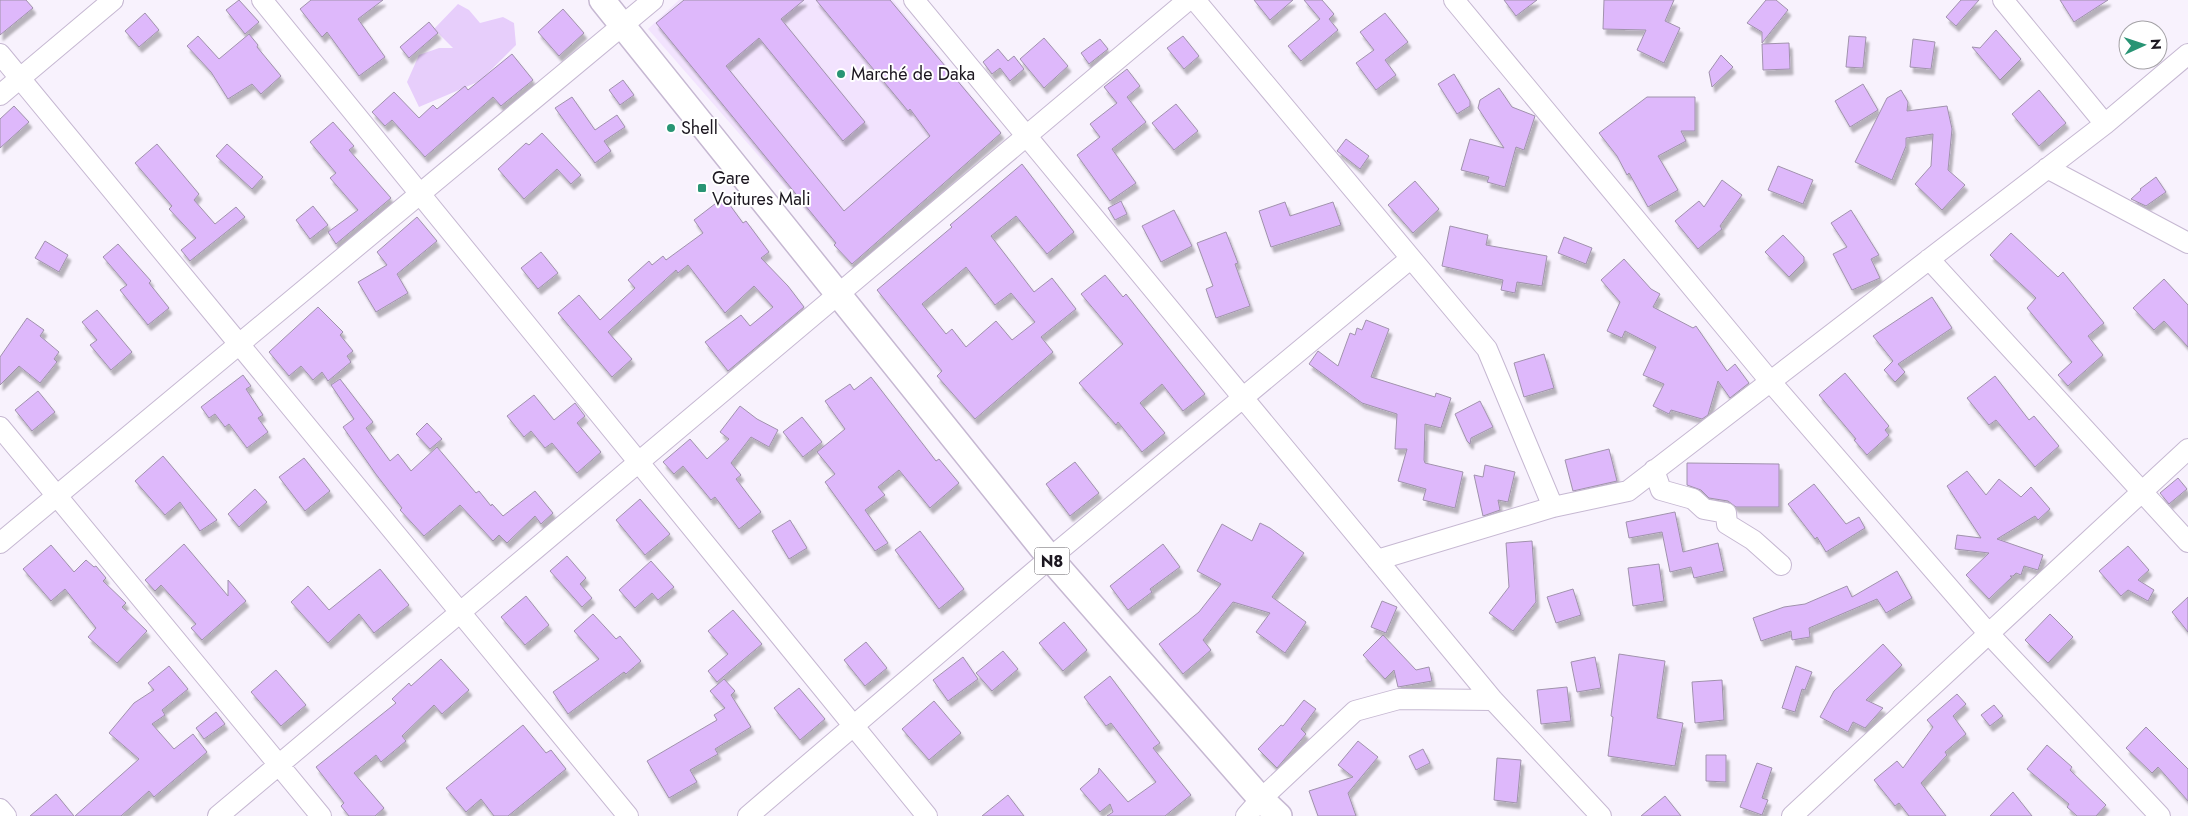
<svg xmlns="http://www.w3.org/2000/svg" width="2188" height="816" viewBox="0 0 2188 816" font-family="Jost,sans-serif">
	<defs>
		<filter id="shadow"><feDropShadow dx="3" dy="5.5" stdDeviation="1" flood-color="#0004"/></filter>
	</defs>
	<rect width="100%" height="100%" fill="#f8f2fd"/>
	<path fill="#f2e3fe" d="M679,0H893L1001,132L852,263L648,29Z"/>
	<path fill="#e7cefb" d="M458,4L469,10L480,23L503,17L514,23L516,45L480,81L419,107L407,82L419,55L439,48H453L434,29Z"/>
	<path fill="#deb8fb" stroke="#a092ac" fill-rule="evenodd" filter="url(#shadow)" d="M0,0H26L33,8L0,35Z
		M239,0L259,22L245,34L226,10Z
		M311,0H383L358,19L385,57L359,76L327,32L322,37L300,9Z
		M684,0H804L781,19L865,122L843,141L759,38L726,66L844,211L930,136L910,109L908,111L816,0H890L1001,133L852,264L834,245L836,243L656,23Z
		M1254,0H1293L1270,20Z
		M1304,0H1322L1334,14L1329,19L1338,30L1301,61L1288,46L1320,19Z
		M1504,0H1537L1516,16Z
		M1604,0H1674L1665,21L1680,28L1664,63L1637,50L1646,30L1603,29Z
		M1766,0H1776L1788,10L1762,43V32L1747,23Z
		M1961,0H1979L1956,26L1946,17Z
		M2060,0H2108L2074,22Z
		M563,9L584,33L559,56L538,32Z
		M145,13L159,30L139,47L125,31Z
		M1385,13L1408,42L1385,60L1396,75L1376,90L1356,63L1374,50L1360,32Z
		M429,22L438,33L409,58L400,47Z
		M1996,30L2021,59L2000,80L1972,47L1980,48Z
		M249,34L258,45L257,47L281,76L261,94L252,84L228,99L211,72L187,46L198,36L219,59Z
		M1183,36L1199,56L1184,69L1167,48Z
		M1849,36L1866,37L1863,68L1846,67Z
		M1044,38L1068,66L1044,88L1020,59Z
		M1100,39L1108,49L1089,64L1081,53Z
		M1913,39L1935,42L1931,69L1910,67Z
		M1789,43L1790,69L1763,70L1762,44Z
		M998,49L1008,61L1014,56L1024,69L1010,81L1000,68L992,74L983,62Z
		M512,54L533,80L501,106L493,97L425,157L392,120L385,126L372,112L394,92L419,118L433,105L437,109L465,86L468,90Z
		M1721,55L1733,67L1712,87L1709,72Z
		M1127,69L1140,86L1127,97L1146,122L1112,149L1136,183L1110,201L1077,155L1100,137L1090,124L1117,103L1104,87Z
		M1454,74L1470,101V106L1457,114L1438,84Z
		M623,80L634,95L620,105L609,90Z
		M1863,84L1878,110L1850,127L1835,101Z
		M1499,88L1512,107L1535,116L1524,150L1516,147L1505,187L1487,182L1489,177L1461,170L1470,139L1504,148L1478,108L1480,100Z
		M1901,90L1908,102L1907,111L1947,106L1952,129L1948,170L1965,185L1942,210L1915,184L1931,166L1933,134L1906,138V146L1892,180L1855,162L1887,98Z
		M2039,90L2066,123L2039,146L2012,114Z
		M572,97L595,130L617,115L625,127L604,141L611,151L595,163L555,108Z
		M1647,97H1695V131H1681L1686,141L1658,156L1678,190L1648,207L1629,173L1627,175L1617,156L1599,133Z
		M1176,104L1198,131L1174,150L1152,123Z
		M14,106L29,122L0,148V119Z
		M333,122L354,146L349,150L391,198L336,244L328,232L358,210L330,178L336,173L310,142Z
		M542,133L581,175L571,184L557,169L524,199L498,169L526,143L529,145Z
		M1346,139L1369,156L1360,169L1337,151Z
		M157,144L199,194L194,200L215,224L236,207L245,217L190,261L181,250L196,238L169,209L172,206L135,163Z
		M227,144L263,177L252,189L216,156Z
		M1022,164L1074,232L1047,254L1016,216L991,236L1034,292L1052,278L1076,309L1041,337L1053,352L975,419L937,376L942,371L877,290L952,227L950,225ZM966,267L995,305L1011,293L1035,322L1012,340L996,321L966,347L952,329L946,334L922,304Z
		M1778,166L1813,180L1803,204L1768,190Z
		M2156,177L2166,192L2146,206L2131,199L2141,190L2140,189Z
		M1722,180L1742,195L1720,226L1722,229L1698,249L1675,221L1699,201L1704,207Z
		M1415,181L1439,209L1413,233L1388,205Z
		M724,197L743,223L746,221L769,252L761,258L788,286L804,307L728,371L705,342L741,315L750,326L773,307L754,286L725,313L688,265L678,273L676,270L608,332L632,359L612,377L558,313L579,295L600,320L635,288L628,280L649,261L652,265L663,256L666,260L703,233L694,220Z
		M1121,201L1127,214L1115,220L1108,208Z
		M1285,202L1290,216L1333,202L1341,225L1271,247L1259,211Z
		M313,206L328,225L310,239L296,220Z
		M1174,210L1192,246L1161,262L1142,226Z
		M1851,210L1879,255L1871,259L1880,278L1852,290L1833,254L1847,247L1831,223Z
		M417,217L437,241L397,274L408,293L376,312L358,282L387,265L377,252Z
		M1450,226L1488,235L1486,245L1547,256L1542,286L1517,282L1515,293L1501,290L1503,280L1442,266Z
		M1226,232L1238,263L1235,264L1250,306L1216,318L1206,289L1213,286L1197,243Z
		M2011,233L2058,277L2063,272L2104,323L2088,336L2103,355L2068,386L2058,375L2072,362L2027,308L2036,298L1990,255Z
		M1783,235L1804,257V262L1789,277L1765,252Z
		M1564,237L1592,248L1586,264L1558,253Z
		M45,241L68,255L59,272L35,258Z
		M118,244L151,281L149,283L169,308L148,325L120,290L127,285L103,257Z
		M541,252L558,273L538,289L521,268Z
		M1624,259L1651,289L1660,294L1653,307L1693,328L1696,326L1727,371L1735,364L1749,383L1730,398L1718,381L1708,415L1702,419L1671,410L1669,414L1653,406L1664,384L1643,375L1656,347L1625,331L1622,338L1607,331L1620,302L1601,280Z
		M1105,275L1123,297L1126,294L1205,394L1183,411L1162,384L1140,403L1165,433L1142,452L1118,422L1116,425L1079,383L1123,344L1081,294Z
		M2164,279L2188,305V347L2164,321L2154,330L2133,308Z
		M1932,297L1952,328L1898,364L1905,372L1895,382L1884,370L1893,361L1873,336Z
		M318,307L343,332L340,335L353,351L347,356L351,362L328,381L322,372L313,380L301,366L289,376L269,352Z
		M97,310L132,352L111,370L90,345L97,340L82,322Z
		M27,318L44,330L40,336L59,352L54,359L57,362L40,383L19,366L0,385V357Z
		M1366,320L1389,329L1371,377L1435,397L1436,393L1451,398L1441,428L1425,424L1424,460L1425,463L1463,472L1455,508L1423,500L1426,489L1398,481L1407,449H1395L1397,414L1362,403L1309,364L1318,351L1338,366L1350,333L1355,335L1357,328L1362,330Z
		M1544,354L1554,388L1524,397L1514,363Z
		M1845,373L1889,426L1885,430L1889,435L1867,455L1854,440L1856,439L1819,395Z
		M243,375L251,386L246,389L263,415L258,418L268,432L247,448L229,424L225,427L215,414L209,418L201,407Z
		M1995,376L2029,420L2034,416L2059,446L2035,467L1996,420L1989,425L1967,398Z
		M871,377L936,461L939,459L959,483L930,508L899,470L878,487L885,495L865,510L888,543L875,551L825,482L835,474L817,452L845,429L825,401L850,384L854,390Z
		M340,379L373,422L366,428L390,461L398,454L411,471L437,447L476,493L479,491L491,506L492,504L503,516L535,491L553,513L541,524L535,516L507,543L499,535L493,541L460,505L424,536L400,510L402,508L375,473L343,427L354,419L331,385Z
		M38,391L55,412L32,431L15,410Z
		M534,395L554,420L575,403L585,416L577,423L601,452L577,473L552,443L545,448L531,431L524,437L507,416Z
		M1480,401L1493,427L1471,438L1470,444L1467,441L1455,414Z
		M740,406L757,419L778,430L769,447L751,437L731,463L741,475L736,479L761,512L739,529L715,497L711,500L683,466L674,474L663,462L690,439L707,459L729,439L720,432Z
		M802,417L822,442L803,457L783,432Z
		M427,423L442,439L430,449L416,434Z
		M1609,449L1617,481L1573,491L1565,460Z
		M163,456L217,520L200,531L180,502L165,515L135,481Z
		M304,458L330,491L305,511L279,477Z
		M1075,462L1099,493L1070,516L1046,484Z
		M1687,463L1779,464V507H1736L1728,501L1709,498L1701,490L1687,485Z
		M1485,465L1515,472L1508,502L1498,500L1500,510L1483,516L1474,475L1483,477Z
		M1967,471L1986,495L1999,479L2021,497L2031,487L2050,509L2038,520L2035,516L1997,539L2043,555L2038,570L2024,566L2021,575L2016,573L2013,576H2010L2012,577L1989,599L1966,575L1989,553L1955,549L1957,535L1981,538L1947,486Z
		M2178,478L2187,489L2169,504L2160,493Z
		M1814,484L1846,524L1859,517L1865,528L1826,552L1817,537L1815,539L1788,504Z
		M255,489L267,502L239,527L228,514Z
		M640,499L670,534L645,555L616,520Z
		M1675,512L1683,552L1718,543L1724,571L1694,578L1691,567L1670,572L1662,532L1629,538L1626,522Z
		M790,520L807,548L789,559L772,531Z
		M1260,523L1270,528L1304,553L1272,597L1306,622L1305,624L1285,653L1256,632L1270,613L1233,602L1203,640L1211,650L1183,674L1159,644L1199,612L1221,584L1197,571L1222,524L1252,541Z
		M920,531L964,589L939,609L895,550Z
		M1532,541L1536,602L1513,631L1489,613L1509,587L1506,543Z
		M184,544L228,596V580L246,601L202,640L191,628L196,624L161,585L155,591L145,580Z
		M1163,544L1180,567L1150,589L1152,592L1128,610L1110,586Z
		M51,545L74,572L86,560L94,567L96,566L106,578L103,581L126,603L122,607L147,631L117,663L88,637L96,628L65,589L51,601L23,569Z
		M2128,546L2149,570L2138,580L2154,590L2148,601L2128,590L2121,596L2099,571Z
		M567,556L586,578L580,584L592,598L582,607L550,571Z
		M651,561L674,587L658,600L652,593L635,608L619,590Z
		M1659,564L1664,601L1633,606L1628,568Z
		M380,569L409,605L374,633L359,614L328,643L291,602L308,586L329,610Z
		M1897,571L1912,598L1886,613L1877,599L1809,628L1810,637L1792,640L1791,631L1761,641L1753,618L1784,607L1805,604L1847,586L1852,597Z
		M1573,589L1581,615L1556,623L1547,597Z
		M526,596L549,625L525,645L501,617Z
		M2188,597V632L2172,612Z
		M1382,601L1397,607L1386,633L1371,627Z
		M733,610L762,644L717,682L708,671L728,654L708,631Z
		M593,614L616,639L620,636L641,661L626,674L624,672L568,714L553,692L599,659L574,631Z
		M2050,614L2073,637L2048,663L2025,640Z
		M1064,622L1087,650L1063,671L1039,643Z
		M1383,635L1416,670L1429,667L1432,681L1398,687L1394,670L1385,679L1363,655Z
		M866,642L887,668L865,686L844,660Z
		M1883,644L1902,665L1866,700L1883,708L1865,728L1853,722L1848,732L1820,717L1834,691Z
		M1003,651L1018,669L992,691L976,673Z
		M1619,654L1665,661L1657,718L1683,723L1675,766L1608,756L1613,717L1611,716Z
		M963,657L978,679L948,701L933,680Z
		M1595,657L1601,688L1577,692L1571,662Z
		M441,659L469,690L442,714L434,705L402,736L406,741L381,762L376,755L354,773L384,808L375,816H349L341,806L344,803L316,767L396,703L392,699L409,683L411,686Z
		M169,666L188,689L162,710L165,715L152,724L174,749L193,734L207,752L154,797L149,791L121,816H75L139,759L109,733L134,703L154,690L148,683Z
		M1796,666L1812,672L1805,690L1802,689L1795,712L1782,708Z
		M276,670L306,705L281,726L251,692Z
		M1110,676L1160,743L1153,748L1191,795L1165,816H1107L1113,812L1110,804L1100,812L1080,789L1098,773L1099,768L1128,802L1156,782L1111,723L1106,726L1084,697Z
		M724,679L735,691L731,695L751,727L715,749L718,754L690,770L697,782L669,798L647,761L717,720L714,715L725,708L710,691Z
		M1722,680L1724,720L1695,723L1692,682Z
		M1567,687L1571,721L1541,724L1537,690Z
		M799,688L825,719L800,740L774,708Z
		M1957,694L1966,704L1953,716L1966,734L1945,752L1947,755L1921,783L1946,816H1909L1899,803L1895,806L1874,780L1897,761L1903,768L1933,727L1927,720Z
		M1304,700L1316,709L1301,729L1306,734L1277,768L1258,749L1281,725L1283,726Z
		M934,701L961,733L929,760L902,729Z
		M1994,705L2003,716L1990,726L1981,715Z
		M216,712L225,724L204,739L196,728Z
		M523,725L546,753L551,750L566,769L508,816H494L481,799L466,812L446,788Z
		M2146,727L2188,769V801L2158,767L2152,773L2126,748Z
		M1358,741L1378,757L1348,793L1356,816H1318L1309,791L1353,777L1338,765Z
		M2047,745L2072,767L2070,770L2106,805L2096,816H2077L2067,807L2069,804L2027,769Z
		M1423,749L1430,763L1416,770L1409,756Z
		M1706,755H1726V782L1706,781Z
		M1497,758L1521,760L1517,803L1494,800Z
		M1757,763L1772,768L1762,798L1768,800L1762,815L1740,807Z
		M2013,792L2032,816H1990Z
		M56,794L74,816H30Z
		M1008,795L1024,816H982Z
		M1665,796L1681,816H1641Z"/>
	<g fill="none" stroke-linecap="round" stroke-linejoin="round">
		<defs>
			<path id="minor" d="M262,0L927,816
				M914,0L1493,700L1601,816
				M1195,0L1487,349L1553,507
				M1454,0L1770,381L1989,634L2160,816
				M2003,0L2105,124
				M0,54L628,816
				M0,95L113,0
				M2047,168L2188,243
				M1929,259L2188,542
				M0,427L321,816
				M1654,470L1661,490L1693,499L1704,509L1726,513L1727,524L1753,540L1781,565
				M0,543L653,0
				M1377,560L1553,507L1628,491L2105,124L2188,54
				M0,809L6,816
				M218,816L1188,0
				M748,816L1050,558L1410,259
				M1246,816L1261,799L1355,711L1399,699L1493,700
				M1792,816L2188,449"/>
			<path id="major" d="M602,0L1050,558L1261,799L1279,816"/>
		</defs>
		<use href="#minor" stroke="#c6b8d2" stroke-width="22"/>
		<use href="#major" stroke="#c6b8d2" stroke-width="28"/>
		<use href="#minor" stroke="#fff" stroke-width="20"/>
		<use href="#major" stroke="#fff" stroke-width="25"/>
	</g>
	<g fill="#289474" stroke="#fff" stroke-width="2">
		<circle cx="841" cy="74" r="5"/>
		<circle cx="671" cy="128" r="5"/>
		<rect x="697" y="183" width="10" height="10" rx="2.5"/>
	</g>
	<g text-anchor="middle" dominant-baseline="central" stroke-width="4" stroke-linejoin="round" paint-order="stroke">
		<rect fill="#fff" stroke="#605d63" stroke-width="1" x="1034.5" y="547.5" width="35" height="27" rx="4"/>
		<g font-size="16" font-weight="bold" fill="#1c1720">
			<text x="1052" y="561">N8</text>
		</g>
		<g font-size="18" fill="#1c1720" stroke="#fff" text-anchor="start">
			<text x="851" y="74">Marché de Daka</text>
			<text x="681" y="128">Shell</text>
			<text x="712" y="178">Gare<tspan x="712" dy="21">Voitures Mali</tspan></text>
		</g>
	</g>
	<g transform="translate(2143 45) rotate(87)"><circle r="24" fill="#ffffff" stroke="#a4a2a6"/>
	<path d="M0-4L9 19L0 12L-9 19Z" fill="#289474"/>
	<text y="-8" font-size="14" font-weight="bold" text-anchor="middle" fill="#1c1720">N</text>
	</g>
</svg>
